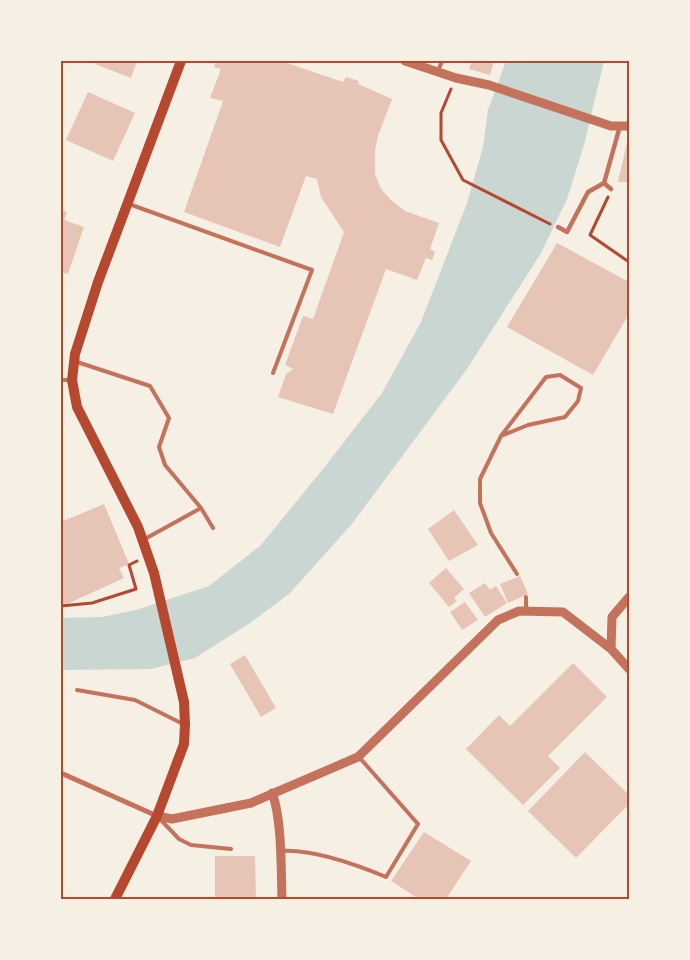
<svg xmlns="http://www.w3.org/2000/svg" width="690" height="960" viewBox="0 0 690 960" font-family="'Noto Sans',sans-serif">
	<rect width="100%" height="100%" fill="#f6efe4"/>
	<path fill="#c9d6d2" d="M506,61H604L584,145L567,199L541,253L467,369L351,525L289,594L250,623L195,658L151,669L61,670V618L102,617L136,610L209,586L261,545L323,469L382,393L421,322L467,203L483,147L488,110Z"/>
	<path fill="#e6c5b7" d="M96,61H137L131,78L95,64Z
		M216,61H281L343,82L346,77L359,81L358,84L392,99L378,136L375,150V174L381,189L391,200L405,211L439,223L430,249L435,252L432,260L426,258L417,280L386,269L333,414L278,397L286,374L293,369L285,365L303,316L313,319L344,232L321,197L317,179L306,176L280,247L184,212L223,101L210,98L221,69L214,67Z
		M472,61H494L490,75L469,69Z
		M88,92L135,113L113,161L66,140Z
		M628,138L629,182H618Z
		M61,210L67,212L64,220L84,227L68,274L61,272Z
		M557,243L629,282V314L593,375L507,327Z
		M104,504L129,564L119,568L124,578L65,605H61V522Z
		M454,510L478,545L449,561L428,529Z
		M446,568L464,589L454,598L457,601L449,607L429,583Z
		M520,576L528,594L508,603L500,584Z
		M485,583L490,590L496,586L507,603L485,617L469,593Z
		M465,602L478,620L462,630L450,612Z
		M245,655L276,708L261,717L230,664Z
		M573,663L607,697L548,756L560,768L523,805L466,749L499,715L510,726Z
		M585,752L629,795V804L576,858L528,811Z
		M424,832L471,861L446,899H419L391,881Z
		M215,856H255L256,899H215Z"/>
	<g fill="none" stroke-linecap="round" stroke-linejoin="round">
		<path stroke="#b5482f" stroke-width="3" d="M451,89L441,113V140L463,180L550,224
			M608,197L590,235L629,262
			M61,606L92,603L136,589L129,565L137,561"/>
		<path stroke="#c5725c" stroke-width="4" d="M438,71L442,61
			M129,204L312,270L273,373
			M74,361L150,386L169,418L159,447L165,465L201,508L213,528
			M61,380H71
			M501,436L528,425L565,417L578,401L581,388L560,375L546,377L501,436L480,479V503L491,533L517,574
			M143,540L201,508
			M526,597V611
			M77,690L135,700L183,724
			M159,818L179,839L191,845L231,849
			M282,851C314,849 357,865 386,877L418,824L359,757"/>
		<path stroke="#c5725c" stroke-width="4.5" d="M604,183L611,189
			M558,227L567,232L588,192L604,183L620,126"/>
		<path stroke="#c5725c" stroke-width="5" d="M61,773L157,816"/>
		<path stroke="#c5725c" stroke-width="9" d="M405,61L456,78L489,85L611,126H629
			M611,649L612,617L629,597
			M272,793C282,818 281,870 282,899
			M157,816L172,819L251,803L358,757L498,620L519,611L563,612L611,649L629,669"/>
		<path stroke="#b5482f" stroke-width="10" d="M115,899L157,816L184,744L185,725L184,702L154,573L138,527L77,407L72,380L75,354L98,282L181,61"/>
	</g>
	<rect width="690" height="960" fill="none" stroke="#f6efe4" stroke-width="125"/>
	<rect x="62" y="62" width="566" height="836" fill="none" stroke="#b5482f" stroke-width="2"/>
</svg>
